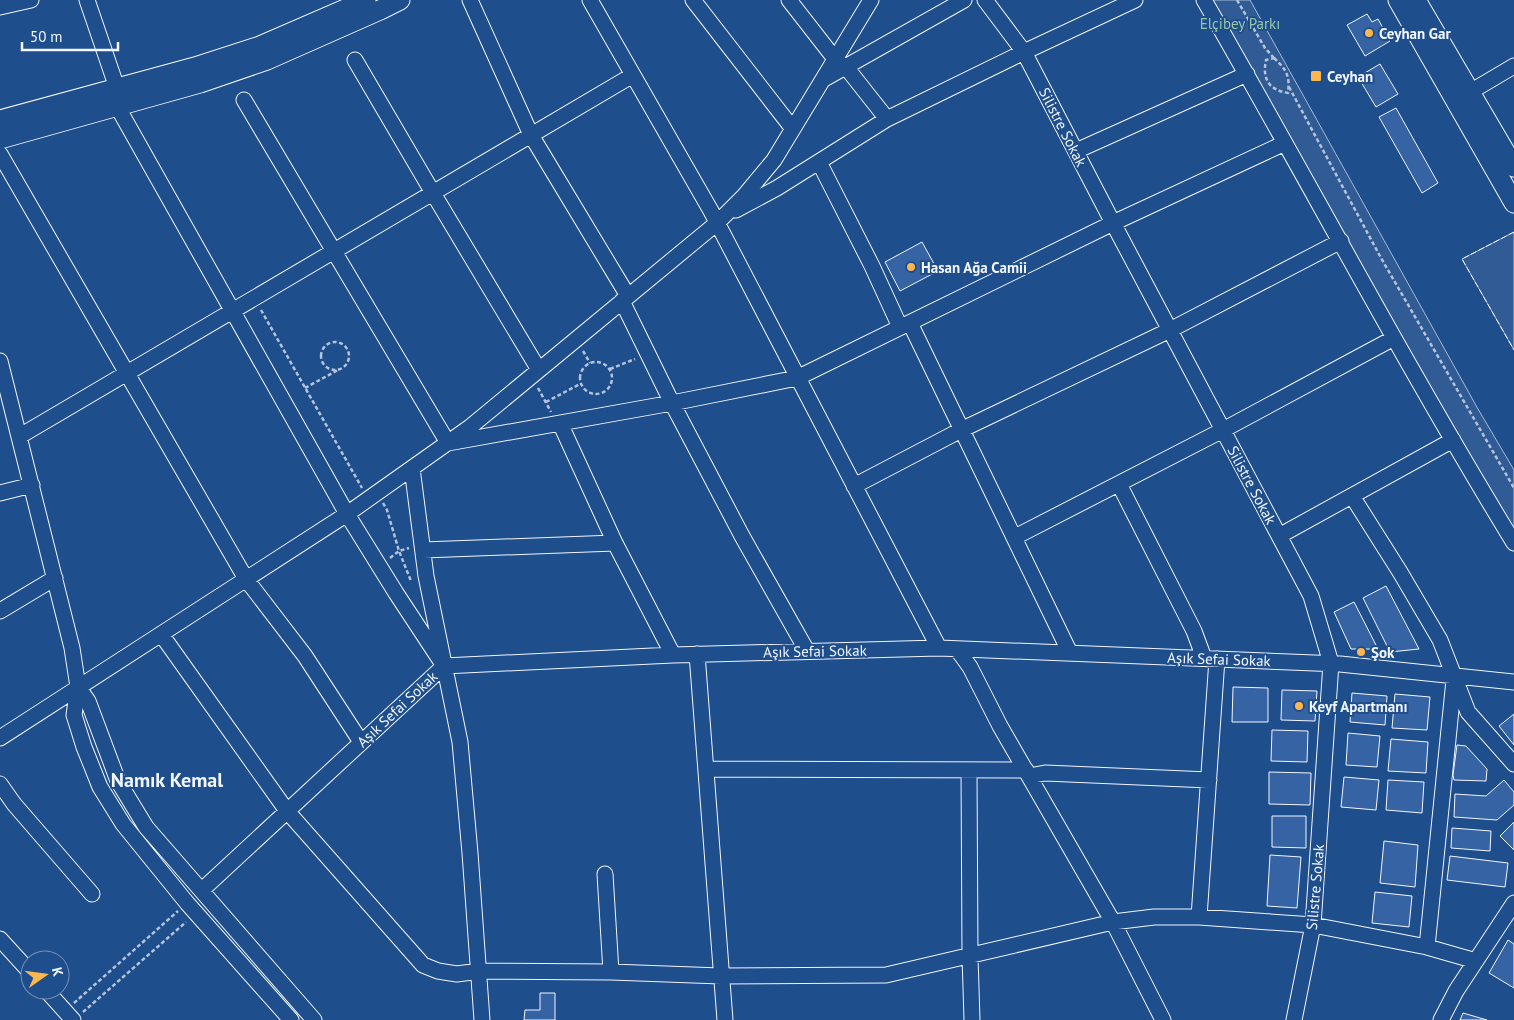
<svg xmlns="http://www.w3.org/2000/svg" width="1514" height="1020" viewBox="0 0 1514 1020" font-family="'PT Sans',sans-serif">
	<rect width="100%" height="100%" fill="#1f4e8c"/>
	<path fill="#305b95" stroke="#a8bbd7" d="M1204,0H1250L1478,409L1514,470V543Z
		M1514,232V350L1462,259Z"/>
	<path fill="#3563a3" stroke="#f2f6ff" d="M1367,14L1372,22L1378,19L1390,41L1365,56L1347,25Z
		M1380,64L1398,94L1376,107L1358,77Z
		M1396,108L1438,183L1422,193L1379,117Z
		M922,242L938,271L900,291L885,262Z
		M1386,586L1419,649L1390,652L1363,598Z
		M1354,602L1378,649H1351L1334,612Z
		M1233,687L1268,688V722H1232Z
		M1282,690L1317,691L1315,721L1281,720Z
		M1352,693L1387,696L1385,725L1350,722Z
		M1395,694L1430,697L1427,730L1392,728Z
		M1514,714V745L1499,726Z
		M1272,730L1308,731L1307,762L1271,761Z
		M1348,733L1380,736L1377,767L1346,765Z
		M1391,739L1428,742L1426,773L1388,771Z
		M1457,745L1466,746L1487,769L1486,781L1454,780L1453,775Z
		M1269,772L1311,773L1310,805L1269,804Z
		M1344,777L1379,780L1376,810L1341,807Z
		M1388,780L1424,782L1422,813L1386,810Z
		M1504,780L1514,792V805L1497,820L1454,817L1455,794L1486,796Z
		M1272,816H1306V848L1272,847Z
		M1514,822V850L1500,836Z
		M1452,828L1491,831L1490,851L1451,848Z
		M1384,841L1418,845L1415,887L1380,883Z
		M1270,855L1301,857L1297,908L1267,906Z
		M1450,856L1508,863L1505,887L1447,880Z
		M1375,892L1412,896L1409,927L1372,923Z
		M1508,940L1514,944V988L1489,973Z
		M540,993H555V1020H524L525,1010H540Z
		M1463,1013L1487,1020H1460Z"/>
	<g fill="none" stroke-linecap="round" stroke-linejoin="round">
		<defs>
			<path id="minor" d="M87,0L117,88
				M470,0L531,135L628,296
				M590,0L711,211L939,648
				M693,0L793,129
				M789,0L835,59L846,67L887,119
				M985,0L1024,52L1113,223L1311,596L1331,663L1313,925L1294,1020
				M1204,0C1308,180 1405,365 1514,543
				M0,7L31,0
				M355,60L433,193L539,370
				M824,79L964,0
				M1470,92L1514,66
				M244,100L448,443L672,403L797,378L1113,223L1285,143
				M117,106L347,514L396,593L444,666
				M1076,151L1247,74
				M0,154L246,579L305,656L361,742
				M819,162L872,266L900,327
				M736,210L777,188L887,119L1024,52L1135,0
				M622,301L672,403L742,536L807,651
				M910,323L1070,653
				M0,361L72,648L78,687L74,715L84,747L100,787L123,824L187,903L291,1020
				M560,423L615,543L673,655
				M20,436L633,75
				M412,468L426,576L460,742L470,853L482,1020
				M1119,484L1194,631L1204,658
				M854,486L961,430L1170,330L1341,241
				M0,493L32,485
				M1352,496L1400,572L1440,640L1468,712L1514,764
				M1279,536L1453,440
				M1015,537L1223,430L1394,338
				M423,550L615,543
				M0,611L55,578
				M161,634L287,811L423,965L438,971L457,974L479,971L611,972L721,976L886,975L1113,922L1154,917H1199L1313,925L1427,947L1476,961
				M957,649L970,667L1000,726L1113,922L1163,1020
				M697,654L725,1020
				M78,687L88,701L118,781L146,827L314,1020
				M0,738L347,514L470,427L717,223L744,196L774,160L871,0
				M706,769L1026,770
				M969,770L970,956L972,1020
				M1029,776L1045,773L1209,780
				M0,784L14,804L92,894
				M605,874L611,972
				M202,890L444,666L673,655L939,648L1340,664L1514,682
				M1199,917L1217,659
				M0,939L30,972
				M1427,947L1454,680
				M46,990L73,1020
				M1441,1020L1456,991L1514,903"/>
			<path id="major" d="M1398,0L1514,203
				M1416,0L1514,167
				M0,120L195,67L260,46L366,0
				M0,139L200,83L267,60L380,10L400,0"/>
		</defs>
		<use href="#minor" stroke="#f2f6ff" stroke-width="17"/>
		<use href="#major" stroke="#f2f6ff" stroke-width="21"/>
		<path stroke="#b3c4dc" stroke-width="2.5" stroke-dasharray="4 2.5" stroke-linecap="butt" d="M1237,0L1265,48L1274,58
			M1274,58C1287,70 1290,76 1288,93C1269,90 1262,79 1266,60Z
			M1289,87L1381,258L1514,488
			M261,310L362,488
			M321 356a14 14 0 1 1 28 0a14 14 0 1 1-28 0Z
			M583,351L590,363
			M580 378a16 16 0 1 1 32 0a16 16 0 1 1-32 0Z
			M610,369L635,359
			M305,388L338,370
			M538,388L551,412
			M546,402L580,384
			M383,503L387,510L399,551L411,581
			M390,558L399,551L409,548
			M74,1003L178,911
			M83,1012L186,922"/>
		<use href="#minor" stroke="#1f4e8c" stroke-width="15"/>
		<use href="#major" stroke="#1f4e8c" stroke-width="19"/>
		<path stroke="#f2f6ff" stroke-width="1" stroke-dasharray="6 2.5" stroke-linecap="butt" d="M1514,232L1462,259L1514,350"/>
	</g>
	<g fill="#ffb74d" stroke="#1f4e8c" stroke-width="2">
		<circle cx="1369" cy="33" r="5"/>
		<rect x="1310" y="70" width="12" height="12" rx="2.5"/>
		<circle cx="911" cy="267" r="5"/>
		<circle cx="1361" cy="652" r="5"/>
		<circle cx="1299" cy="706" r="5"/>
	</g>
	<g text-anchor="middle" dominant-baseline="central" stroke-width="4" stroke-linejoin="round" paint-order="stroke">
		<g font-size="15" fill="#97c8a6" stroke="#1f4e8c">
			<text x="1240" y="23">Elçibey Parkı</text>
		</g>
		<g font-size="15" font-weight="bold" fill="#f2f6ff" stroke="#1f4e8c" text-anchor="start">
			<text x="1379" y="33">Ceyhan Gar</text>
			<text x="1327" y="76">Ceyhan</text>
			<text x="921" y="267">Hasan Ağa Camii</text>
			<text x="1371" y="652">Şok</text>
			<text x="1309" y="706">Keyf Apartmanı</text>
		</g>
		<g font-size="15" fill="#f2f6ff" stroke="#1f4e8c">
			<text transform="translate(1063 127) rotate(63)">Silistre Sokak</text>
			<text transform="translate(1252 485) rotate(62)">Silistre Sokak</text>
			<text transform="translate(815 651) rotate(-1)">Aşık Sefai Sokak</text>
			<text transform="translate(1219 659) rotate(2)">Aşık Sefai Sokak</text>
			<text transform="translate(397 709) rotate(-43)">Aşık Sefai Sokak</text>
			<text transform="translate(1315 887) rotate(-85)">Silistre Sokak</text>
		</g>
		<g font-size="20" font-weight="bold" fill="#f2f6ff" stroke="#1f4e8c">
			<text x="167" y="780">Namık Kemal</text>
		</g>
	</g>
	<g transform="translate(45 975) rotate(76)"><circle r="24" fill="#1f4e8c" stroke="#7391ba"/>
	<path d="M0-4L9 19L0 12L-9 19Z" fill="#ffb74d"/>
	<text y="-8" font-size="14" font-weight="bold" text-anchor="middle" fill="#f2f6ff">K</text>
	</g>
	<path d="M22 42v8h96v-8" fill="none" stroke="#f2f6ff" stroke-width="2.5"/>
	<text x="30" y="42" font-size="15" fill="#f2f6ff" stroke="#1f4e8c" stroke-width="4" paint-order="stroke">50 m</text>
</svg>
